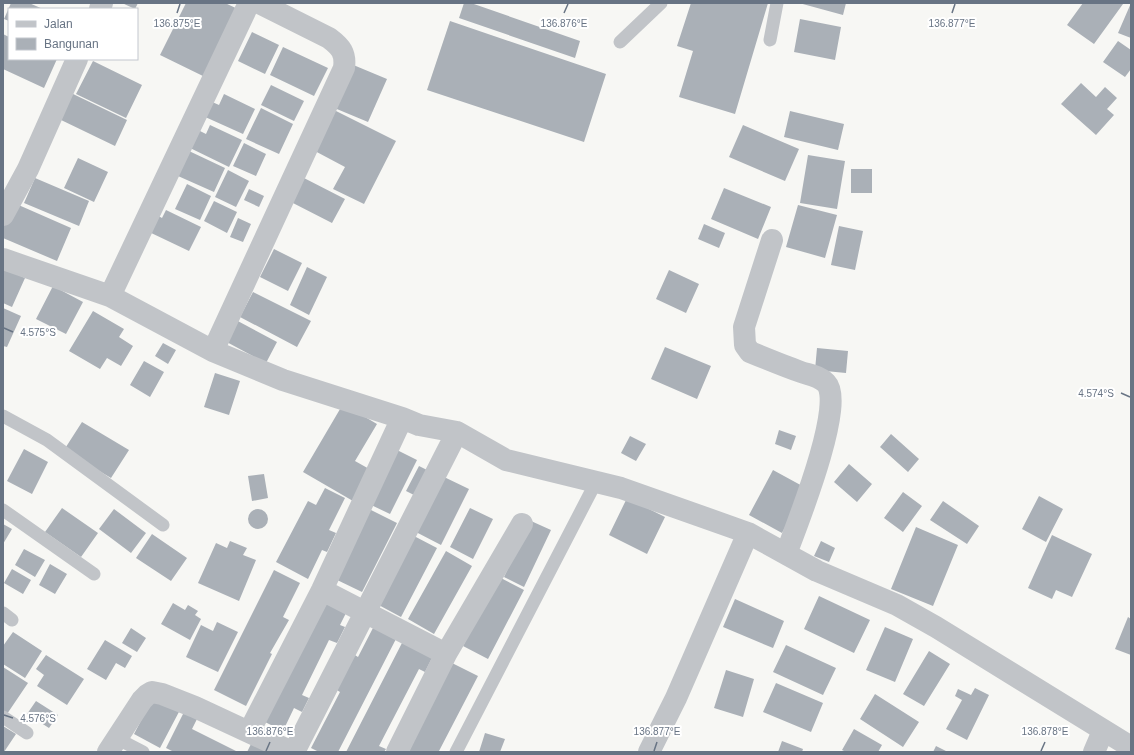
<svg xmlns="http://www.w3.org/2000/svg" width="1134" height="755" viewBox="0 0 1134 755" font-family="Helvetica,sans-serif">
	<rect width="100%" height="100%" fill="#f7f7f4"/>
	<path fill="#aab0b7" d="M11,3H29L43,9H9V21L4,19Z
		M122,3H138L135,9Z
		M186,3H225L240,10L205,77L160,55Z
		M464,3H471L580,41L575,58L459,18Z
		M691,3H768L735,114L679,97L693,51L677,46Z
		M799,3H846L843,15Z
		M1083,3L1123,4L1094,44L1067,25Z
		M1131,3V38L1118,33Z
		M800,19L841,27L835,60L794,52Z
		M450,21L606,74L584,142L427,90Z
		M252,32L279,45L265,74L238,61Z
		M3,34L9,37V59H57L44,88L3,69Z
		M1118,41L1131,50V69L1125,77L1103,62Z
		M283,47L328,68L314,96L270,75Z
		M93,61L142,85L126,118L76,94Z
		M351,64L387,79L368,122L332,107Z
		M1081,83L1096,97L1105,87L1117,98L1107,109L1114,115L1096,135L1061,104Z
		M271,85L304,101L294,121L261,105Z
		M71,93L127,120L115,146L59,119Z
		M224,94L255,109L243,134L203,116L210,101L219,105Z
		M261,108L293,124L279,154L246,139Z
		M334,110L396,141L364,204L333,189L345,167L313,150Z
		M790,111L844,124L838,150L784,137Z
		M210,125L242,140L229,167L188,147L196,129L206,134Z
		M743,125L799,149L785,181L729,157Z
		M244,143L266,154L256,176L233,166Z
		M189,151L225,168L214,192L178,176Z
		M808,155L845,161L837,209L800,203Z
		M78,158L108,172L94,202L64,188Z
		M851,169H872V193H851Z
		M228,170L249,181L236,207L215,197Z
		M302,177L345,199L332,223L289,201Z
		M35,178L89,201L79,226L24,203Z
		M187,184L211,196L200,220L175,209Z
		M724,188L771,207L758,239L711,219Z
		M249,189L264,196L259,207L244,200Z
		M214,201L237,212L227,233L204,221Z
		M14,203L71,228L57,261L3,238V228Z
		M798,205L837,215L825,258L786,247Z
		M166,210L201,227L189,251L147,231L155,214L162,218Z
		M238,218L251,224L243,242L230,237Z
		M704,224L725,233L719,248L698,239Z
		M839,226L863,231L855,270L831,265Z
		M274,249L302,263L288,291L260,277Z
		M307,267L327,277L309,315L290,305Z
		M3,268L25,278L12,307L3,303Z
		M669,270L699,284L686,313L656,299Z
		M53,286L83,302L66,334L36,319Z
		M253,292L311,321L297,347L240,317Z
		M3,308L21,316L7,347L3,346Z
		M93,311L124,329L119,337L133,346L121,366L107,358L100,369L69,351Z
		M234,319L277,342L266,363L223,340Z
		M163,343L176,350L168,364L155,356Z
		M665,347L711,366L697,399L651,379Z
		M817,348L848,351L846,373L815,370Z
		M144,361L164,372L150,397L130,385Z
		M215,373L240,381L229,415L204,407Z
		M343,404L377,424L355,461L371,470L353,501L303,472Z
		M82,422L129,450L111,478L64,450Z
		M779,430L796,436L791,450L775,444Z
		M891,434L919,459L908,472L880,447Z
		M630,436L646,444L636,461L621,453Z
		M24,449L48,462L32,494L7,481Z
		M395,449L417,460L390,514L367,503Z
		M849,464L872,484L857,502L834,482Z
		M419,466L435,474L422,499L406,491Z
		M773,470L806,488L782,533L749,515Z
		M264,474L268,498L252,501L248,476Z
		M442,476L469,489L441,545L414,531Z
		M325,488L345,498L329,530L336,533L327,552L322,550L308,579L276,562L308,501L316,505Z
		M903,492L922,506L903,532L884,518Z
		M1039,496L1063,509L1046,542L1022,529Z
		M627,498L665,517L647,554L609,535Z
		M943,501L979,526L967,544L930,520Z
		M62,508L98,533L81,557L45,532Z
		M470,508L493,519L473,559L450,547Z
		M248 519a10 10 0 1 1 20 0a10 10 0 1 1-20 0Z
		M114,509L146,533L131,553L99,529Z
		M369,509L397,523L362,592L333,578Z
		M531,521L551,530L524,587L504,577Z
		M3,524L12,529L3,544Z
		M916,527L958,545L933,606L891,589Z
		M152,534L187,558L171,581L136,558Z
		M1052,535L1092,554L1072,597L1056,590L1052,599L1028,588Z
		M414,536L437,548L401,617L375,603Z
		M230,541L247,548L243,555L256,560L239,601L198,583L216,543L227,548Z
		M821,541L835,548L829,562L814,556Z
		M24,549L45,560L35,577L15,565Z
		M446,551L472,566L434,634L408,619Z
		M50,564L67,574L55,594L39,585Z
		M12,569L31,580L23,594L4,583Z
		M274,570L300,583L283,617L289,620L270,653L272,654L246,706L214,690Z
		M499,577L524,590L488,659L463,646Z
		M819,596L870,620L854,653L804,629Z
		M323,599L347,611L340,625L345,627L337,643L329,640L302,695L309,698L302,712L294,708L283,731L263,721Z
		M735,599L784,621L773,648L723,627Z
		M173,603L185,610L188,605L198,611L195,615L201,619L190,640L161,624Z
		M1128,617L1131,619V655L1115,649Z
		M217,622L238,632L218,672L186,657L201,625L213,631Z
		M374,626L397,637L338,752H319L311,748L340,692L332,687L350,652L358,657Z
		M885,627L913,639L895,682L866,670Z
		M131,628L146,638L137,652L122,643Z
		M13,632L42,651L25,678L3,664V646Z
		M105,640L132,656L125,668L116,663L106,680L87,669Z
		M403,641L433,656L425,672L419,669L379,746L386,749L384,752H346Z
		M786,645L836,668L823,695L773,672Z
		M929,651L950,664L924,706L903,694Z
		M46,655L84,679L67,705L37,686L44,675L36,669Z
		M448,661L478,676L439,751L441,752H404Z
		M3,667L28,683L7,714L3,711Z
		M726,670L754,679L743,717L714,708Z
		M776,683L823,703L811,732L763,712Z
		M975,688L989,695L967,740L946,729L962,700L955,696L958,689L971,695Z
		M155,694L181,708L160,748L134,734Z
		M875,694L919,722L903,747L860,719Z
		M36,701L58,715L49,728L27,714Z
		M186,708L199,715L192,729L238,752H174L166,748Z
		M3,726L16,734L4,752H3Z
		M854,729L882,745L878,752H846L842,750Z
		M485,733L505,739L500,752H479Z
		M253,740L266,752H247Z
		M782,741L803,749L802,752H778Z
		M936,746L948,752H933Z"/>
	<g fill="none" stroke-linecap="round" stroke-linejoin="round">
		<path stroke="#c1c4c8" stroke-width="13" d="M770,40L777,3
			M620,42L661,3
			M3,416L47,440L163,525
			M3,510L94,574
			M3,613L12,620
			M3,717L27,733
			M116,738L143,752
			M456,752L596,482"/>
		<path stroke="#c1c4c8" stroke-width="22" d="M100,9L102,3
			M3,215L28,169L77,59
			M772,240L744,327L745,345L750,352C767,359 784,366 801,372C810,375 819,376 826,383C846,403 796,527 786,554
			M3,259L110,296L213,351L283,380L402,418
			M110,296L249,3
			M213,351L344,68C346,53 341,47 329,38L259,3
			M322,590L446,654
			M249,732L322,590L402,418L419,425L457,432L506,460L621,488L748,533L817,571L897,605L936,627L1131,747
			M108,752L142,700L147,695L152,692L162,694L195,707L292,752
			M294,752L457,432
			M397,752L446,654L522,524
			M649,752L676,698L748,533
			M1094,752L1103,731"/>
	</g>
	<path fill="none" stroke="#687484" stroke-width="1.5" d="M177,13L180,4M564,13L568,4M952,13L955,4M4,328L13,332M1121,393L1130,397M4,715L13,718M266,751L270,742M654,751L657,742M1041,751L1045,742"/>
	<g font-size="10" text-anchor="middle" fill="#687484" stroke="#fff" stroke-width="4" stroke-linejoin="round" paint-order="stroke">
		<text x="177" y="27">136.875°E</text>
		<text x="564" y="27">136.876°E</text>
		<text x="952" y="27">136.877°E</text>
		<text x="38" y="336">4.575°S</text>
		<text x="1096" y="397">4.574°S</text>
		<text x="38" y="722">4.576°S</text>
		<text x="270" y="735">136.876°E</text>
		<text x="657" y="735">136.877°E</text>
		<text x="1045" y="735">136.878°E</text>
	</g>
	<rect width="1134" height="755" fill="none" stroke="#687484" stroke-width="8"/>
	<rect x="8" y="8" width="130" height="52" fill="#ffffff" stroke="#c3c7ce"/>
	<rect x="16" y="21" width="20" height="6" fill="#c1c4c8" stroke="#c3c7ce"/>
	<text x="44" y="28" font-size="12" fill="#687484">Jalan</text>
	<rect x="16" y="38" width="20" height="12" fill="#aab0b7" stroke="#c3c7ce"/>
	<text x="44" y="48" font-size="12" fill="#687484">Bangunan</text>
</svg>
